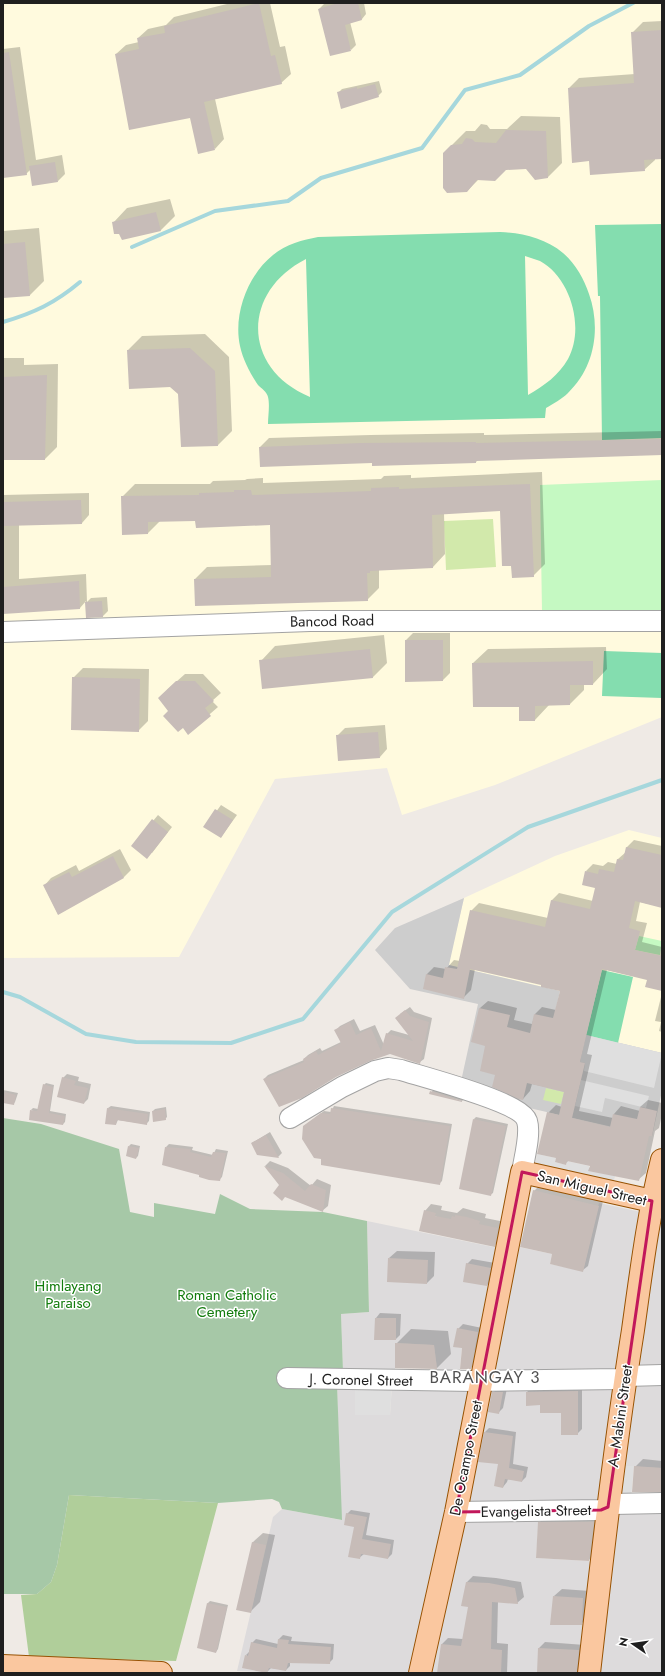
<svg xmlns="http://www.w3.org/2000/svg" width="665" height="1676" viewBox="0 0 665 1676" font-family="Jost,sans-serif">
	<rect width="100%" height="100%" fill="#efeae5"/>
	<path fill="#dddbdc" d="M599,1203L641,1212L619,1373L493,1372L519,1247L552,1254L550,1264L583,1271Z
		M660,1215L662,1216V1369H636Z
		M367,1221L498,1248L478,1351L462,1348L459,1377L438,1376L434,1345L396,1343L395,1375L343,1371L341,1314L369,1312Z
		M662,1379V1468L622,1466L634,1380Z
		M355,1382L356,1415H390L392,1384L472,1386L411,1670L405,1673H282L237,1671L273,1517L282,1509L341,1520L337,1384Z
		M615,1386L599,1503L467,1508L491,1387Z
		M617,1509H662V1673H598Z
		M539,1515L536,1558L589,1561L593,1565L581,1673H432L463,1517Z"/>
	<path fill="#fffade" d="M3,3H662V717L495,785L402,815L387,768L275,779L179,957L3,958Z
		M629,830L662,838V1053L551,1027L560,991L448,965L464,898L555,856Z"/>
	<path fill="#cdcdcd" d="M464,898L449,965L560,991L552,1027L662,1053V1091L652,1136L516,1105L460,1086L478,1004L410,989L375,950L395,928Z"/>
	<path fill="#d2e9ab" d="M493,519L496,567L446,570L444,521Z
		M546,1088L564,1092L561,1104L543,1100Z"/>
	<path fill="#b0ce9a" d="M69,1495L218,1503L176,1661L29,1657L21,1595L37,1594L51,1582L57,1565Z"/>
	<path fill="#a6c8a7" d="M3,1118L41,1124L119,1149L130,1212L154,1217V1203L215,1214L220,1194L250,1209L323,1212L367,1221L369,1312L341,1314L343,1371L337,1384L342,1520L282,1509L279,1502L272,1499L218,1503L69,1495L57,1565L51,1582L37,1594H3Z"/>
	<path fill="#c5f9c2" d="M662,480V611H542L540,485Z
		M639,936L662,941L660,955L635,950Z"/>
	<path fill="#84ddaf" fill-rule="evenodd" d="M662,224V438L602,440L600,296H598L595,225Z
		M500,232C522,233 545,238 563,253C575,263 584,279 589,294C601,328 595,367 568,393C562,399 553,404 546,408L545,418L268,424C268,416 270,405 268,397C267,392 261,388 258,385C250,373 243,360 240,346C233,314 248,275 273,255C286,244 303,240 318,237ZM525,256C530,258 535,259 540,261C571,278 585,328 568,359C559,375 544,386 528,395ZM306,259V260L310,397C242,369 241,292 306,259Z
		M604,651L662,653V698L602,696Z
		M602,970L633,977L618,1043L586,1035Z"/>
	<path fill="#dfdfdf" d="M586,1035L662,1053L654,1088L584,1071L585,1063L580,1062Z
		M581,1080L649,1096L646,1108L605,1098L602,1112L575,1106Z
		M537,1154L556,1158L555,1162L566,1165L567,1161L589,1166V1171L600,1173L601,1169L616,1172L613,1184L535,1166Z
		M355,1382L392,1384L390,1415H355Z
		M622,1466H634L631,1499H618Z"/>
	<path fill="#0003" d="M231,3H270L280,47L285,46L291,74L281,83L215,99L224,139L215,149L190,117L116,54L126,45L139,42L138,38L148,29L166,25L174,17Z
		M328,3H364L366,14L362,19L350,22L356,45L351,50L319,9L324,4Z
		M662,21V158H655V160L644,170L590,160L569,88L579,78L635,74L632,33L643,22Z
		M20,47L36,160L62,155L65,174L58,181L31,169L26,174L3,177V49Z
		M379,81L382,92L378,96L338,93L342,89Z
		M521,116L560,117L562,163L548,177L535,179L527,168L506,169L478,180L467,191L444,153L466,131H475L481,124L487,125L490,129H507Z
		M170,199L175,216L161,230L113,223L127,208Z
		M39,228L44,281L30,295L3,297V231Z
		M205,334L229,357L232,431L218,445L182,446L179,394L128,350L142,336Z
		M3,358H24V365L58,364L57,447L45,459H3Z
		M662,431V454L478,460L476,462H373L260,447L269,438L370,435L484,433V435Z
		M542,472L545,564L533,576L512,565L501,510L444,513L445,554L433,567L379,569V588L367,600L195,579L207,567L272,565L271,524L196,520L160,521L148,533L122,497L135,484H210L213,481L245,480L247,479L263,478V483L381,479L384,476L411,475V478Z
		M89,493V515L82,523L19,524V579L86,574L87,602L91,598L107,597L108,611L103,616H87L86,601L80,608L3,613V495Z
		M413,633H450V673L443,680L406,640Z
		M384,635L387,663L373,677L261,661L275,646Z
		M606,647L607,669L593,684H584V690L570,704L549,705L535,720L473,663L488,649Z
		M83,668L149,669L148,721L138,731L73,678Z
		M185,674H203L221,693L212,701L218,707L188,733L170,711L167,690Z
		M385,725L387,749L380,757L337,736L345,728Z
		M221,805L237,815L221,837L205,827Z
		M158,815L172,827L152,853L132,846Z
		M634,840L662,846V907L640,902L636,921L647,923L642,942L662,947V990L648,979L607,970L587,1054L592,1055L579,1111L613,1118L614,1114L621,1106L640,1111V1107L648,1100L662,1103V1114L659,1128L655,1131L646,1173L638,1180L591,1165L569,1160L566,1163L557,1158L548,1113L556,1105L562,1107L565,1091L532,1084L530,1091L523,1099L496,1074L487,1045L480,1008L488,1001L517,1008L514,1020L532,1024L535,1014L542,1007L556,1010L561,990L543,984L475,969L471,990L463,998L424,988L427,974L434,967L446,969L454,960L460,961L471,911L479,903L548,918L552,900L559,893L593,901L596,887L586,871L593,864L603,866L608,862L617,864L618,859L626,852L627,847Z
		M120,849L131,870L124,877L58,914L44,886L51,878L76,865L79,871Z
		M662,993V1032L659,1031L661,1022L655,1021Z
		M410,1007L414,1012L432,1018L424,1059L420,1062L390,1053L264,1079L268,1075L304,1060V1059L308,1055L320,1048L322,1051L341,1042L336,1030L340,1026L354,1019L360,1031L375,1025L384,1045L387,1034L391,1030L409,1035L400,1014Z
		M67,1074L79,1077L78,1081L91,1084L88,1099L84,1103L63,1078Z
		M46,1083L54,1085L50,1111L66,1114L65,1122L63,1124L31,1110L33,1108L38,1109L44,1085Z
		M436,1086L467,1096L462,1101L431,1093Z
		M3,1090L18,1093L15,1102L13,1104L3,1102Z
		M111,1106L150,1112L149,1121L146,1124L118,1120L116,1124L108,1108Z
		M334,1106L452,1124L442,1181L440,1183L323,1158L307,1124L324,1111L331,1112Z
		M166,1107L167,1117L165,1119L153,1111L155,1109Z
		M476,1117L508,1124L493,1193L490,1195L474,1119Z
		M270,1132L282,1153L278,1157L252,1143Z
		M131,1144L140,1146L138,1156L136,1158L129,1146Z
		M169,1144L193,1147L192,1150L213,1155L216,1149L228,1151L222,1177L219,1180L200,1174L166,1147Z
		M270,1161L288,1168L311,1186L317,1179L331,1185L328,1206L322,1211L285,1196L280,1185L265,1166Z
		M539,1186L603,1201L588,1266L583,1270L553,1253L534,1191Z
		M431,1204L442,1206L441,1210L457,1213L463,1208L474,1211L486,1214L485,1218L505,1222L501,1239L494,1246L425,1211Z
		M397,1251L435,1252L434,1276L427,1283L389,1258Z
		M472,1259L495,1263L492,1280L487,1285L467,1264Z
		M380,1313L401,1314L400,1335L396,1339L376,1318Z
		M463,1324L482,1328L475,1364L471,1368L458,1329Z
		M411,1329L448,1331L451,1354L437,1368L396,1367V1344Z
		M532,1387H582V1429L577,1434L562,1412L541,1404L527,1392Z
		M498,1388H507L503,1408L498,1413L493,1393Z
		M489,1428L516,1432L513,1464L528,1467L526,1477L522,1481L508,1479L507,1482L503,1487L499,1464L485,1432Z
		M643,1459L662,1461V1490L635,1467Z
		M351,1510L370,1513L366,1535L394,1540L392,1554L388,1558L364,1554L359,1558L355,1526L347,1514Z
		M547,1515H601L596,1552L589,1560L539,1523Z
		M263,1533L275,1535L260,1602L250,1612L253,1542Z
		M473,1576L496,1578L521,1582L524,1597L517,1603L498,1601L497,1643L508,1644L507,1673H438L442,1644L448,1638L463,1639L470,1606L467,1582Z
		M562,1589L590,1591L589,1616L581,1624L554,1596Z
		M210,1601L228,1605L218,1649L216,1652L208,1603Z
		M283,1635L292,1637L291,1641L334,1644L333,1659L329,1663L290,1662V1666L286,1670L271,1668L267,1672L246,1655L249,1652L252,1643L256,1639L278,1644L279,1639Z
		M545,1642L585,1645L584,1673H538L539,1648Z"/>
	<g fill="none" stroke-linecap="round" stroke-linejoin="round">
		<path stroke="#a6d7dc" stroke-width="4" d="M132,247L215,211L288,201L321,178L422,148L465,90L520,75L589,26L633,3
			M3,322C34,313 55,303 80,282
			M3,992L20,997L86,1034L136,1042L231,1043L303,1019L392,912L528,827L662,780"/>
	</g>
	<path fill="#c7bcb8" d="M259,3L271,56L275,55L282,84L204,102L215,150L198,154L190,118L129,130L115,54L139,49L137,38L165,33L164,26Z
		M338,3H358L362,20L345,25L351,51L330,56L318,9Z
		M662,30V159L644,160L645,171L590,175L589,161L572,163L568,88L634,83L631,32Z
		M9,52L27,175L3,178V53Z
		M375,84L379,97L341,109L337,92L357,87V89Z
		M506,130L546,131L548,178L535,180L526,169L506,170L495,181L477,180L467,192L447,193L443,188V153L451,145L462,144L466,138L472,139L475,142L496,143Z
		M55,162L58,182L32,186L29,166Z
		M156,212L161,231L122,240L119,234H114L112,222Z
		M25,242L30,296L3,298V244Z
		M190,348L215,371L218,446L181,447L178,394L170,387L129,389L127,350Z
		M47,375L45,460H3V377Z
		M662,439V455L476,461V463L372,466V463L260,467L259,447L361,443L476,442V443Z
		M530,484L534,577L512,578L511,566H502L500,511L432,515L433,568L370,571V573H367L368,601L195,606L194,579L271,577L270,525L196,528L195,521L148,522V534L122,535L121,496L199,495V493L234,492V490H251L252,495L371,491V488L399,487V489Z
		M81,500L82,524L3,526V502Z
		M79,581L80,609L3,614V587Z
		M102,601L103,617L86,618L85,602Z
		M405,640H443V681L405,682Z
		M370,649L373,678L262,689L259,660Z
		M593,661V685H570V705L535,706V721H519V707H473L472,663Z
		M72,677L140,679L139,732L71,730Z
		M176,681H195L214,701L205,708L211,716L188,735L183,728L178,732L163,716L168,711L158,698Z
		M378,732L380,758L338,761L336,735Z
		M215,809L233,820L221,838L203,827Z
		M152,819L168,832L147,859L131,846Z
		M626,847L662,855V908L635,901L629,928L640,931L635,950L662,956V991L645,987L647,980L602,969L580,1062L585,1063L572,1118L610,1127L613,1114L637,1119L640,1107L657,1111L652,1136H649L639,1181L588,1171L590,1166L567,1161L566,1165L555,1162L556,1158L537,1154L547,1112L559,1115L564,1092L527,1083L523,1100L518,1099L492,1087L495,1075L480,1071L485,1046L471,1042L479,1008L510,1015L507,1027L530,1033L534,1014L553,1018L560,991L541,987V985L470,969L464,999L423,989L426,974L443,978L445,967L457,969L470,910L545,927L551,900L590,909L595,888L582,885L585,871L598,874L599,869L614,872L617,859L623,860Z
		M113,856L124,878L58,915L43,885L69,872L72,877Z
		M405,1010L410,1016L429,1022L420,1064L390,1054L370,1061L336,1077L302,1098L279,1107L263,1079L304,1062L303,1059L316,1051L318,1055L341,1043L334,1030L350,1022L356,1035L371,1028L381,1051L386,1033L413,1041L395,1018Z
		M62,1077L76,1081L74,1085L88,1088L84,1104L57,1097Z
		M43,1084L53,1087L49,1113L65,1116L63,1125L29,1120L30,1110L37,1111Z
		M430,1091L462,1101V1102L429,1094Z
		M5,1092L16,1095L14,1105L3,1103Z
		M107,1108L148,1114L147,1125L117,1120L116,1125L105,1124Z
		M331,1108L450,1126L440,1185L321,1165V1159L314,1158L302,1139L303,1126L321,1113L330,1114Z
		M165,1109L166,1120L153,1122L152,1111Z
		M473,1119L506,1126L491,1196L459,1189Z
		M266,1135L279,1158L257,1155L251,1143Z
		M128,1146L139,1148L136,1159L126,1156Z
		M165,1147L191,1149L190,1152L211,1157L213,1152L226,1153L220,1181L209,1180L199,1177V1175L162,1165Z
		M264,1166L283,1173L305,1191L311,1184L326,1190L323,1212L285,1197L282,1201L273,1193L279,1185Z
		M533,1190L599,1206L583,1272L550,1264L552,1254L520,1247Z
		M424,1210L436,1213L435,1216L451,1219L452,1216L455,1217V1215L467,1217L480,1221L479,1224L498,1228L495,1247L419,1231Z
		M388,1258L428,1260L427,1284L387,1282Z
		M466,1263L491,1268L487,1286L463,1282Z
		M375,1318H396V1340H374Z
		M457,1328L478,1332L471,1369H460L462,1348L453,1347Z
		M395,1343L434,1345L437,1369L395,1368Z
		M578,1391V1435H561V1413H540V1405L526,1406V1392Z
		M492,1392H503L499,1414L488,1412Z
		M484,1432L513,1436L509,1468L524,1471L522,1482L505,1479L503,1488L494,1486L498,1464L478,1462Z
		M634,1466L662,1468V1492H632Z
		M346,1513L367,1517L362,1539L391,1544L388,1559L361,1554L360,1559L348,1557L354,1527L344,1525Z
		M538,1522H594L589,1561L536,1558Z
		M252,1542L266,1545L251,1613L236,1610Z
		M466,1582L489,1583L515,1588L518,1604L492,1602L491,1649L502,1650L501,1673H437L441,1644L461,1646L468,1607L461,1606Z
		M553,1596L583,1598L582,1625H550Z
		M207,1603L227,1607L216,1653L197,1648Z
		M278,1639L289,1640L288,1644L331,1647L330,1664L288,1663L286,1671L269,1668L267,1673L242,1668L245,1655L248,1656L251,1642L277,1648Z
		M538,1648L579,1650L577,1673H537Z"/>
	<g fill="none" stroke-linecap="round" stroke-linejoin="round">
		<defs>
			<path id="minor" d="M3,632L310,621H662
				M290,1118L342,1087L375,1071L388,1068L401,1070C423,1077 521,1102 527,1121C531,1134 524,1159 522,1172
				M287,1378L474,1381L620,1379L626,1376L662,1375
				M456,1512L601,1510L613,1504L662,1503"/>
			<path id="major" d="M3,1666L161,1673
				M420,1673L456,1512L522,1172L652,1201
				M589,1673C602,1558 615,1444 633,1330C641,1273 648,1216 662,1160"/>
		</defs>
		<use href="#minor" stroke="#a3a3a3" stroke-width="22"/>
		<use href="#major" stroke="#975202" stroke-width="24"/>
		<use href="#minor" stroke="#fff" stroke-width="20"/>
		<use href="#major" stroke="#fac79f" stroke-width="22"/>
	</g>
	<path fill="none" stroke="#c2185b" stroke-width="3" stroke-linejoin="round" d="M522,1172L652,1201L608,1507L601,1510L456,1512Z"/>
	<g text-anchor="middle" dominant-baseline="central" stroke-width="3" stroke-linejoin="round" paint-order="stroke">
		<g font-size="15" fill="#1f1f1f" stroke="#fff">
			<text transform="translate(332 621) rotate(-1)">Bancod Road</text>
			<text transform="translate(592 1188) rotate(13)">San Miguel Street</text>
			<text transform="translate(361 1380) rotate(1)">J. Coronel Street</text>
			<text transform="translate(620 1416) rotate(-82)">A. Mabini Street</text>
			<text transform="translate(466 1458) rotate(-79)">De Ocampo Street</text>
			<text transform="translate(536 1511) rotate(-1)">Evangelista Street</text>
		</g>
		<g font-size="15" fill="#127c0d" stroke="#fff">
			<text x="68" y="1286">Himlayang<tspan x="68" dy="17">Paraiso</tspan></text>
			<text x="227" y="1295">Roman Catholic<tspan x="227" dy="17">Cemetery</tspan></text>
		</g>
		<g font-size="17" letter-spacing="1" fill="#525252" stroke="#fff">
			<text x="485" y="1377">BARANGAY 3</text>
		</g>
	</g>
	<rect width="665" height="1676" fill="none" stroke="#1f1f1f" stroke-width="8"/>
	<g transform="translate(633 1644) rotate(283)" stroke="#ffffff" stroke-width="3" paint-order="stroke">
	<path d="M0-3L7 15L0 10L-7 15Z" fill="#1f1f1f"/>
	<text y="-6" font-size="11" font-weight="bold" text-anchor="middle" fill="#1f1f1f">N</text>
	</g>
</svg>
